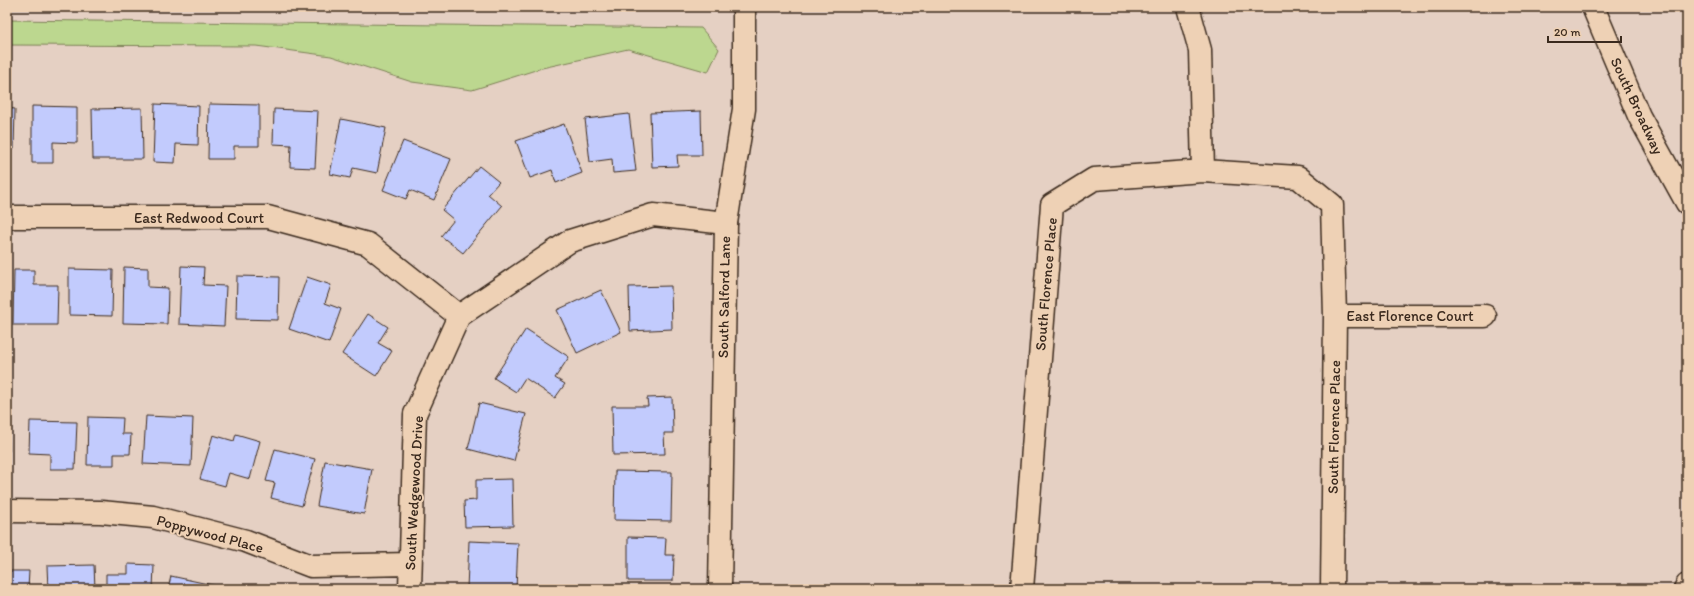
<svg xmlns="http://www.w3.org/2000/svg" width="1694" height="596" viewBox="0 0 1694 596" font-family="Itim,sans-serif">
	<rect width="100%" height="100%" fill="#e5d0c3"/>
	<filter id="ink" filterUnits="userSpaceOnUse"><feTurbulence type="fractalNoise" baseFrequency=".025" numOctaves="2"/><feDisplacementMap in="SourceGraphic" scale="8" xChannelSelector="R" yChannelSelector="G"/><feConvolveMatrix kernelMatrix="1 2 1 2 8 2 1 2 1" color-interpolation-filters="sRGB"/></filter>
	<g filter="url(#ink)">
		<path fill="#bcd78f" stroke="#7c8056" d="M7,20L701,28L719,49L708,72L628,49L542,68L472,90L412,82L331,56L256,46L7,45Z"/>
		<path fill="#c2cbfd" stroke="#3b2a1e" d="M155,104L199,106L198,145L176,144L175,163L153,162Z
			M209,104L259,105V146H234V159H208Z
			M32,106L77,107V143L53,142V163H32Z
			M7,108L15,109L14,149H7Z
			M142,108L143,159H93L92,109Z
			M274,109L318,111L315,168L290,167L291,145L273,144Z
			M701,111L702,155H677L678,166L652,167L650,113Z
			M629,114L636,171L613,173L612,159L590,162L585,119Z
			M341,119L386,128L377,173L353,168L350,178L330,174Z
			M564,124L582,173L556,183L552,170L530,178L516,141Z
			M403,141L451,159L434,200L410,190L406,199L383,190Z
			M479,166L499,182L488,194L502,206L463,253L441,236L454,220L442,210Z
			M181,266L204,267L203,285L226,286L224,326L179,324Z
			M124,267L148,268V287L168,288L167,324L123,323Z
			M69,269L113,270L112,316L69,315Z
			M14,270H34V285H58L57,325H13Z
			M237,276L279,277L278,320L236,319Z
			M307,277L331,285L325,303L341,309L329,343L289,329Z
			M671,286L672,329L630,331L629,287Z
			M601,290L621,332L577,353L557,310Z
			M368,314L388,327L378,343L392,351L376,376L342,354Z
			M526,329L569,357L555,378L565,384L555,398L525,378L516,392L494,378Z
			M672,397L673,433H664L665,454L613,455L612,406H648L647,398Z
			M479,403L526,414L514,461L468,449Z
			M7,414H8L9,451H7Z
			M146,416L193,418L191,466L143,464Z
			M88,417L123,418L122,434H131L130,454H114V465H87Z
			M30,421L77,422L75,469H50V454L29,453Z
			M236,434L260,441L250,479L229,473L225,486L200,479L213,435L234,441Z
			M275,449L315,459L302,506L271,498L275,483L266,481Z
			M325,461L372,469L364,514L317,506Z
			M615,471L672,472L671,521L614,520Z
			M512,479L513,526L465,527L464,501L476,500V480Z
			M628,537L666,538L665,555H674L673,581H628Z
			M469,541L518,543L516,589H467Z
			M128,564L154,565L153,589H106V574H128Z
			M94,565L95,589H48L47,566Z
			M7,571H29L28,589H7Z
			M171,576L217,586L216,589H168Z"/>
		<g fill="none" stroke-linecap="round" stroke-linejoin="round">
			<defs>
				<path id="street" d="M1188,7L1200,50L1203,171
					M7,217H268L368,244L459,316
					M1335,316H1485
					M7,511L101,512L153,517L246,541L311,566L410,564
					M410,589L415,414L459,316L570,241L653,215L726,223
					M1022,589L1052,205L1094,179L1203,171L1298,177L1332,205L1335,316L1332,589
					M1685,589L1687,585"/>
				<path id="secondary" d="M1593,7L1639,116L1687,203
					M720,589L726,223L744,109V7"/>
			</defs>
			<use href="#street" stroke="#3b2a1e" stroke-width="25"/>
			<use href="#secondary" stroke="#3b2a1e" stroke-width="25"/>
			<use href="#street" stroke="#eed1b5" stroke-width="22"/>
			<use href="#secondary" stroke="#eed1b5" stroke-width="22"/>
		</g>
	</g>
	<g text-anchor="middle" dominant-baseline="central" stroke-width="4" stroke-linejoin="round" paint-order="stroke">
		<g font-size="15" fill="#3b2a1e" stroke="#eed1b5">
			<text transform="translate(1637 106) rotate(65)">South Broadway</text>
			<text x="199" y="218">East Redwood Court</text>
			<text transform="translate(1046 284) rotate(-85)">South Florence Place</text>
			<text transform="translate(724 297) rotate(-89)">South Salford Lane</text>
			<text x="1410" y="316">East Florence Court</text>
			<text transform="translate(1334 427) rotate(-89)">South Florence Place</text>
			<text transform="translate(414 493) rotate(-87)">South Wedgewood Drive</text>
			<text transform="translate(210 534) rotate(15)">Poppywood Place</text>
		</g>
	</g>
	<rect width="1694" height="596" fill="none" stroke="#eed1b5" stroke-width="24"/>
	<rect x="12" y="12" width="1670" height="572" fill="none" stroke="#3b2a1e" stroke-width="1.5" filter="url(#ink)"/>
	<path d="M1548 36v6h73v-6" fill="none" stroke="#3b2a1e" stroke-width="2"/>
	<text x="1554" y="36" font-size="12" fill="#3b2a1e" stroke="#eed1b5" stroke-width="3" paint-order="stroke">20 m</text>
</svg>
